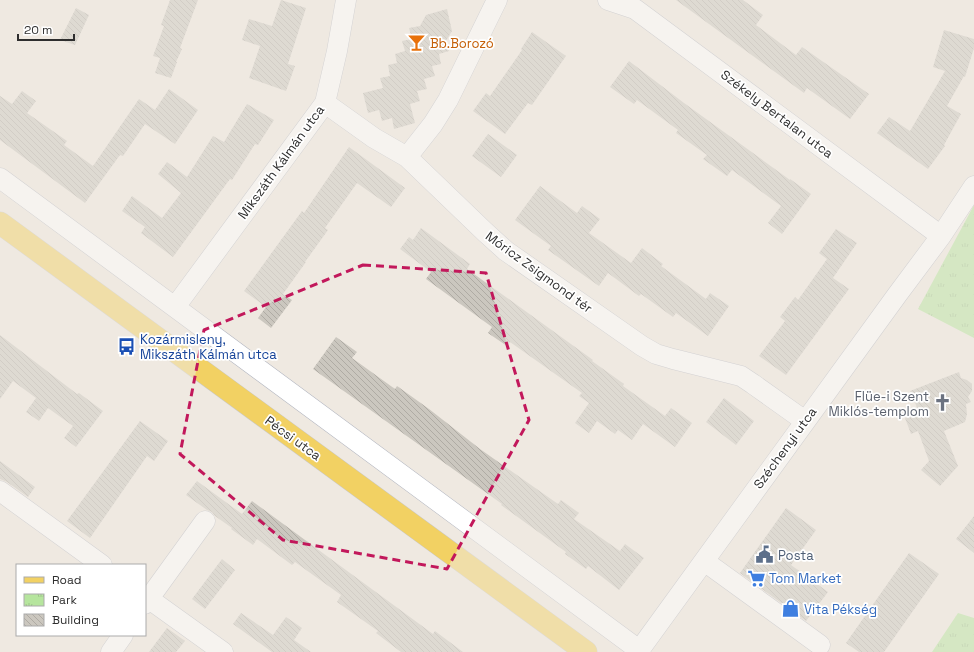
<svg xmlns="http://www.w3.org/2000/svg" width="974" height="652" viewBox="0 0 974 652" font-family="'Space Grotesk',sans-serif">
	<defs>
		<pattern id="park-tufts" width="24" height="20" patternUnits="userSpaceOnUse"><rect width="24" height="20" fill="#b6e59e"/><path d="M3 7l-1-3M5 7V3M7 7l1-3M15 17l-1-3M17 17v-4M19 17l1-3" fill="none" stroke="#9dc588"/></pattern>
		<pattern id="building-back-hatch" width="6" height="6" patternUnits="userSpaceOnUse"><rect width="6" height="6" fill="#cbc7bf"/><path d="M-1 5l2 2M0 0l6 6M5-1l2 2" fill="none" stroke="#afaba4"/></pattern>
	</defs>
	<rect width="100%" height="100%" fill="#efe9e1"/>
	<path fill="url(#park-tufts)" d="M974,205V338L918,309Z
		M958,613L974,618V652H932Z"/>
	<path fill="url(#building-back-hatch)" d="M170,0H198L180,48L182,49L176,62H177L171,78L155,73L160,58L153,56L164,26L161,25Z
		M281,0L306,8L288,64L295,66L286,91L249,78L260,46L242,40L249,19L272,26Z
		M676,0H743L763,15L756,25L796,55L802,47L869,94L850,119L807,88L804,93Z
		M76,8L89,15L75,45L60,40Z
		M447,9L452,31L446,41L449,51L439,54L441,64L432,66L435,76L424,79L427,89L417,91L420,101L410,104L415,123L394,129L392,118L382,121L379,110L368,113L363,93L383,88L380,78L390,76L388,65L397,63L395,54L405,51L402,41L412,39L409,28L420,26L426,15Z
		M944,30L974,39V48L965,77L964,76L947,106L961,114L944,145L945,146L928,169L877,133L889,117L910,131L945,71L933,67Z
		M532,32L566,56L532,105L528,103L505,134L473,111L486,93L490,96L522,50L521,49Z
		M629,61L684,103L790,180V179L811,194L782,234L768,223L781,206L732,170L727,176L703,159L707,155L676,133L678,130L637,100L634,104L610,87Z
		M169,89L198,110L175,144L145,124L123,156L120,155L85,203L0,140V96L12,104L22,91L36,101L27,113L67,141L64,145L93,166L139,99L155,110Z
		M247,104L274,120L258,145L255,144L232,180L230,179L173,257L141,233L145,227L122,211L132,196L162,218L181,193L158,174L167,162L187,177L213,136L224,142Z
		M488,134L517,155L501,177L472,156Z
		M349,147L405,188L391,207L357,183L325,228L328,230L305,262H306L283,294L292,300L271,328L258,318L266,307L244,291L302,211L304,213Z
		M540,186L577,213L582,206L600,219L589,233L631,263L642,248L663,264L661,266L706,299L710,293L729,306L708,336L676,313L673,317L641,294L639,296L608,273L599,286L548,250L551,246L515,220Z
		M421,228L470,264L467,269L593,360L592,361L624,384L623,386L665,416L671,408L692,423L675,447L643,424L632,440L618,430L615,434L597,421L589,433L575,423L589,403L579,396L582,393L510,342L507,346L488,333L492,327L426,279L431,272L400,249L409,237L413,240Z
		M836,229L857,243L833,278L849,289L786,375L759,356L785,321L780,317L795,297L798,300L827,259L819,253Z
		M0,335L77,394L79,393L103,411L76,447L64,438L73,426L48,408L39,421L26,412L36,398L13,381L0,399Z
		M336,337L357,352L352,358L395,389L397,386L429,409L480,449L558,504L561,500L579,513L574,519L620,551L625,544L644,558L619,590L588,566L586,569L565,554L566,552L501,505L502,504L313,369Z
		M959,372L961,378L967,380L972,384V391L968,397L971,402L966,404L967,414L965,422L944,431L958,466L940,486L921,470L929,461L918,431L911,434L905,418L919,412L910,391Z
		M724,398L754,421L736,445L706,422Z
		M140,421L168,441L154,461L147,456L90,538L67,521Z
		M0,461L35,487L28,497L7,482L0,479Z
		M197,481L242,514L252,501L433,634L435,631L463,652H401L376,633L378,631L337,602L341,595L295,562L292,565L257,539L253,545L231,529L232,528L215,516L212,512L207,510L186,495Z
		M786,508L816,530L791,565L828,592L806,621L740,573Z
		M974,516V553L956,539Z
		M909,553L939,574L884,652H859L846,643Z
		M222,559L235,570L205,609L192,599Z
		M241,613L273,635L286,617L302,628L294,640L311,652H272L233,624Z
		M167,628L185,641L176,652H149Z"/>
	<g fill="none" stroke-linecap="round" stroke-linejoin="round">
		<defs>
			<path id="minor" d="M608,0L635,9L941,236
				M325,103L374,138L407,157L485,232L506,251L642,346L656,354L673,359L741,376L753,384L805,421
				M407,157L433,124L448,100L497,0
				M0,178L639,650
				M175,307L325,103L337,51L346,0
				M0,491L102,565
				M704,561L820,645
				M145,596L223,652
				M145,604L205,521
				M111,652L123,635
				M638,652L897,295L941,236L974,186"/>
			<path id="major" d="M0,223L586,652"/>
		</defs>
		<use href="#minor" stroke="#b4b7c1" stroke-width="21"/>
		<use href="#major" stroke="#c9c9c9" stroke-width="23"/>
		<use href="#minor" stroke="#fff" stroke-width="20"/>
		<use href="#major" stroke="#f2d163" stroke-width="22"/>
	</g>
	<path d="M0 0H974V652H0ZM363,265L486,273L529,420L447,569L283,540L180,454L204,330Z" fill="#efe9e1" fill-opacity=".55" fill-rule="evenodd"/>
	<path fill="none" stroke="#c2185b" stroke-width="3" stroke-dasharray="8 5" stroke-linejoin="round" d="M363,265L486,273L529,420L447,569L283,540L180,454L204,330Z"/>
	<defs>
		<symbol id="bar-bare" viewBox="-9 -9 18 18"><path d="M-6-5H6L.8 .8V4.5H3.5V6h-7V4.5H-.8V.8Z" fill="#e8710a" stroke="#fff" stroke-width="2.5" paint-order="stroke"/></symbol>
		<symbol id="bus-bare" viewBox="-9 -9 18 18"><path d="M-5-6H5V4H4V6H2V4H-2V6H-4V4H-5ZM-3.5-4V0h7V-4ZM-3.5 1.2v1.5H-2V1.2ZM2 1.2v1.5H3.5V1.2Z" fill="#1a4fb4" stroke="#fff" stroke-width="2.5" paint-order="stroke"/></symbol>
		<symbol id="church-bare" viewBox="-9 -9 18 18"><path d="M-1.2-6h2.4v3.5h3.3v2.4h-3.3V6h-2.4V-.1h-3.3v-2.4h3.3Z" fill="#6b7280" stroke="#fff" stroke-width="2.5" paint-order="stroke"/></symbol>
		<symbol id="civic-bare" viewBox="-9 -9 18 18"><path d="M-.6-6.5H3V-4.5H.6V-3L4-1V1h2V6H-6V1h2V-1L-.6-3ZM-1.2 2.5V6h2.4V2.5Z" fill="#5c6f8a" stroke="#fff" stroke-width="2.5" paint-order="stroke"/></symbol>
		<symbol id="supermarket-bare" viewBox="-9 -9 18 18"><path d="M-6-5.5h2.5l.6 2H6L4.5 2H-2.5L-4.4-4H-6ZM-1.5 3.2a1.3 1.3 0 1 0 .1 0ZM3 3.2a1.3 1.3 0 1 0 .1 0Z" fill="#3f7fe0" stroke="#fff" stroke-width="2.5" paint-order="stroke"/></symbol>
		<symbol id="shop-bare" viewBox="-9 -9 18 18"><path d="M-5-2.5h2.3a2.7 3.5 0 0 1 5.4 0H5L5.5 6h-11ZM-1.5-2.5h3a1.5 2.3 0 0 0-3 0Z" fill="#3f7fe0" stroke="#fff" stroke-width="2.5" paint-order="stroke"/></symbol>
	</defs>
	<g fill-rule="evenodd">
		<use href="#bar-bare" x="404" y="30" width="25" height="25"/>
		<use href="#bus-bare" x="114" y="334" width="25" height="25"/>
		<use href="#church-bare" x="930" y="390" width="25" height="25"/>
		<use href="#civic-bare" x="752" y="542" width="25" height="25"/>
		<use href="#supermarket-bare" x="744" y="566" width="25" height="25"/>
		<use href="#shop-bare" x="778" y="596" width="25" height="25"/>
	</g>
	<g text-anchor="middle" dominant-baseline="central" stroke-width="3.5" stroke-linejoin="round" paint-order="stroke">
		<g font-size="13" fill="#c56008" stroke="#fff" text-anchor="start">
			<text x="430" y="43">Bb.Borozó</text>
		</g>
		<g font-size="13" fill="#2e2e2e" stroke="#fff">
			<text transform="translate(777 114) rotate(37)">Székely Bertalan utca</text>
			<text transform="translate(281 162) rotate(-54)">Mikszáth Kálmán utca</text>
			<text transform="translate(539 272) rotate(36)">Móricz Zsigmond tér</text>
			<text transform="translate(293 438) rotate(36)">Pécsi utca</text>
			<text transform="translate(785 448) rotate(-54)">Széchenyi utca</text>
		</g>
		<g font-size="13" fill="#164399" stroke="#fff" text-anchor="start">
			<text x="140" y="339">Kozármisleny,<tspan x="140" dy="15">Mikszáth Kálmán utca</tspan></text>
		</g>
		<g font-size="13" fill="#5b616d" stroke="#fff" text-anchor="end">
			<text x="929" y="396">Flüe-i Szent<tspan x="929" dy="15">Miklós-templom</tspan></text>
		</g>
		<g font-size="13" fill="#4e5e75" stroke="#fff" text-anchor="start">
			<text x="778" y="555">Posta</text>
		</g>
		<g font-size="13" fill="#366cbe" stroke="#fff" text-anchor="start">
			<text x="769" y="578">Tom Market</text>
			<text x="804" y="609">Vita Pékség</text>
		</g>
	</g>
	<rect x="16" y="564" width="130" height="72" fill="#ffffff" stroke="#ababab"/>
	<rect x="24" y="577" width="20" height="6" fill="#f2d163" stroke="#ababab"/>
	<text x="52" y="584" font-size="12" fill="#2e2e2e">Road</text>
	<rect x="24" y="594" width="20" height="12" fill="url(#park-tufts)" stroke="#ababab"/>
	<text x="52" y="604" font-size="12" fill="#2e2e2e">Park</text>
	<rect x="24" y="614" width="20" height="12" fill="url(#building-back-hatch)" stroke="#ababab"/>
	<text x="52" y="624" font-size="12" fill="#2e2e2e">Building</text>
	<path d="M18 34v6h56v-6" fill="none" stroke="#2e2e2e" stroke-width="2"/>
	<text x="24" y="34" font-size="12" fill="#2e2e2e" stroke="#ffffff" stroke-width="3" paint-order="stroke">20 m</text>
</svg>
